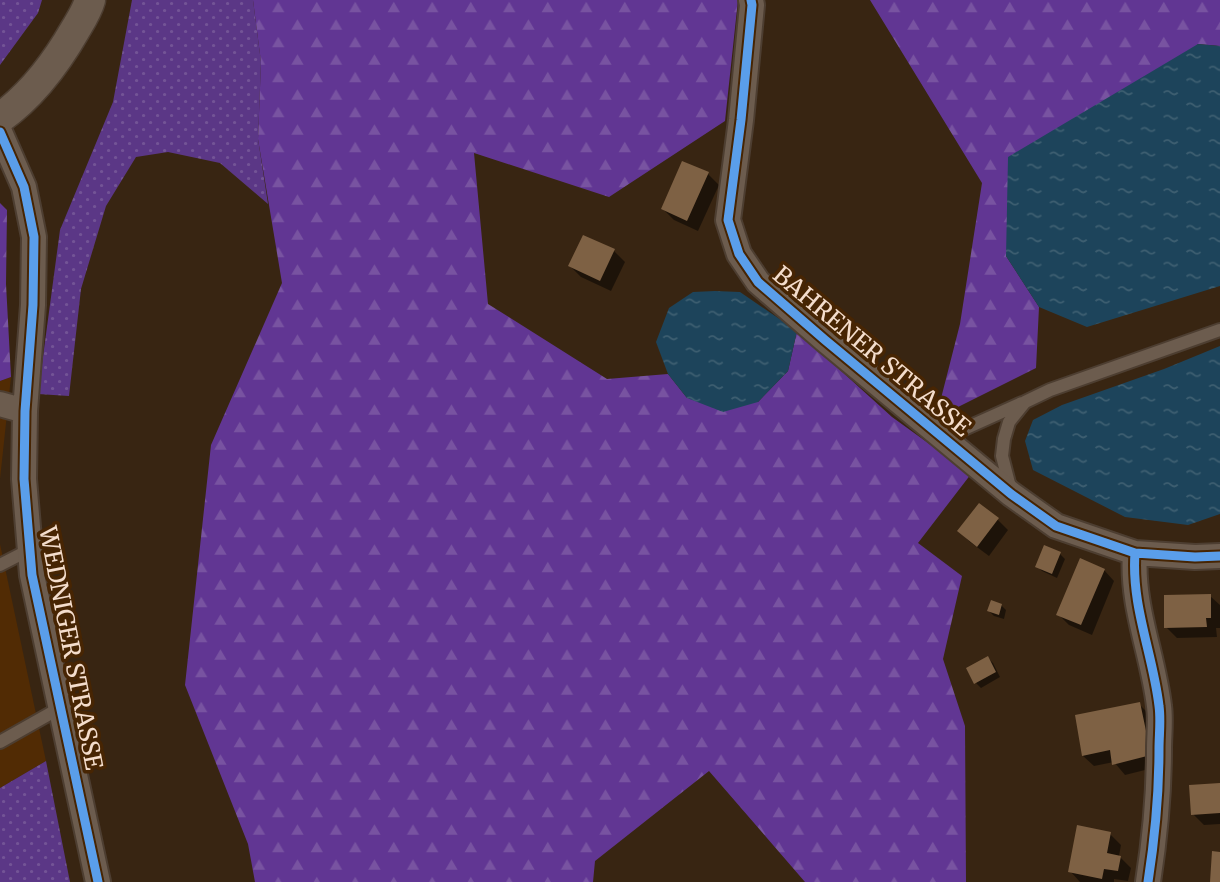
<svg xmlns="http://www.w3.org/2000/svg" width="1220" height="882" viewBox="0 0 1220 882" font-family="Merriweather,serif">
	<defs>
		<pattern id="grass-dots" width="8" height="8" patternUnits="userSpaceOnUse" patternTransform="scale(1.75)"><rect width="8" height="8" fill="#5b3786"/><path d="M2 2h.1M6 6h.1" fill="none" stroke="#735496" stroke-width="1.8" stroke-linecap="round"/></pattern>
		<pattern id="forest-firs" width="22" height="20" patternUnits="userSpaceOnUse" patternTransform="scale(1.75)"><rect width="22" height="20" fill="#613693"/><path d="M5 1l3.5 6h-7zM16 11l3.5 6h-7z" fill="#7853a1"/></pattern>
		<pattern id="water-ripples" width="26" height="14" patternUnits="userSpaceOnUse" patternTransform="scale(1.75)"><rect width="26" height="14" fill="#1d445b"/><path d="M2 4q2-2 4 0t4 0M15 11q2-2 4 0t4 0" fill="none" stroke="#3e5f71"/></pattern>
	</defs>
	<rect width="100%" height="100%" fill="#382512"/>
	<path fill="#512b04" d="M11,377L0,479V381Z
		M0,544L46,761L0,788Z"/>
	<path fill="url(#grass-dots)" d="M0,0H42L38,13L0,65Z
		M132,0H253L261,62L258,139L268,204L220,163L168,152L136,157L106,206L81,289L69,396L38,394L60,230L113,102Z
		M46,761L70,882H0V788Z"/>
	<path fill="url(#forest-firs)" d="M253,0H738L725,121L609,197L474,153L488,304L607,379L668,374L687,398L758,402L788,371L797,331L892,417L971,474L918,543L962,576L943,659L965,726L966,882H805L709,771L595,861L593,882H255L248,844L185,685L211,445L282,283L258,139L261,62Z
		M870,0H1220V46L1198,44L1006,256L1039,307L1036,368L936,418L960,324L982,183Z
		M0,203L7,210L6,284L11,377L0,381Z"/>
	<path fill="url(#water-ripples)" d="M1198,44L1220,46V286L1087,327L1039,307L1006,256L1008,157Z
		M715,291L740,292L797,331L788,371L758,402L723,412L687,398L668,374L656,342L669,308L693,292Z
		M1220,346V514L1188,525L1125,517L1033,470L1025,441L1033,420L1062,405L1164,369Z"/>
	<path fill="#0007" d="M708,174L719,185L698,231L674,220L663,209Z
		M614,251L625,262L611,291L581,277L570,266Z
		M997,519L1008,530L989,556L970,542L959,531Z
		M1060,554L1065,559L1057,578L1042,571L1037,566Z
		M1104,570L1114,581L1092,635L1069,625L1058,614Z
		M1210,596L1220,605V628H1216L1217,637L1177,638L1166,627Z
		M1001,605L1006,610L1004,619L994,616L989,611Z
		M988,658L993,663L1000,677L981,688L976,683Z
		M1139,704L1150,715L1161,766L1125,775L1114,762L1094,766L1083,756Z
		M1220,784V824L1204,825L1193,814Z
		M1110,834L1121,845L1119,856L1131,868L1128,881L1114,879V882H1080L1070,871Z"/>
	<path fill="#7e6144" d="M682,161L709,172L687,221L661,209Z
		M583,235L615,249L600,281L568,266Z
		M979,503L999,518L977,547L957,531Z
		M1044,545L1061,552L1052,574L1035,567Z
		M1080,558L1105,569L1081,625L1056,615Z
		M1211,594V618H1206L1207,627L1164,628V595Z
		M991,600L1002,604L999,615L987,611Z
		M988,656L996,672L974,684L966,668Z
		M1140,702L1151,755L1112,765L1110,750L1082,756L1075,715Z
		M1220,783V813L1191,815L1189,785Z
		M1077,825L1111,832L1107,853L1121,856L1118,871L1104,869L1102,879L1068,872Z
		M1212,851L1220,852V882H1210Z"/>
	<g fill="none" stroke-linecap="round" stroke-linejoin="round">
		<defs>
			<path id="service" d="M944,438L1022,403
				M1011,491L1002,456L1004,439L1009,422L1025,402L1050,390L1220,330
				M0,565L29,550
				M0,742L60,708"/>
			<path id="minor" d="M751,0L752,5L741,120L728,220L739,254L758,282L825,340L1011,494L1056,526L1135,553L1195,557L1220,556
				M0,132L24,187L34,237L33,305L25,411L24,479L32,575L98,882
				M0,404L25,411
				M1135,553C1131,606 1153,654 1159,706C1161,720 1159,735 1159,749C1159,794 1155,837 1148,882"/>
			<path id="tertiary" d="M0,118C31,96 56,63 75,30C81,20 87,11 90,0"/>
		</defs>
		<use href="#service" stroke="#4d3e31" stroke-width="16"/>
		<use href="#minor" stroke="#4d3e31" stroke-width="28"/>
		<use href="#tertiary" stroke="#4d3e31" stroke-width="33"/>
		<use href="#service" stroke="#6c5c4e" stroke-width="12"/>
		<use href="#minor" stroke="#6c5c4e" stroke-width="24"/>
		<use href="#tertiary" stroke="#6c5c4e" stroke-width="30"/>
		<defs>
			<path id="cycleway" d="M751,0L752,5L741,120L728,220L739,254L758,282L825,340L1011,494L1056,526L1135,553L1195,557L1220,556
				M0,132L24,187L34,237L33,305L25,411L24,479L32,575L98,882
				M1135,553C1131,606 1153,654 1159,706C1161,720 1159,735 1159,749C1159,794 1155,837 1148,882"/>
		</defs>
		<use href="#cycleway" stroke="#472503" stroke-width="13"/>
		<use href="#cycleway" stroke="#5a9eea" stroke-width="9"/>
	</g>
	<g text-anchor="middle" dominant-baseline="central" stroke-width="7" stroke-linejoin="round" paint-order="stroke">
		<g font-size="24" fill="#f4ddcc" stroke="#472503">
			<text transform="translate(872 351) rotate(40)">BAHRENER STRASSE</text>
			<text transform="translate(71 648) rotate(79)">WEDNIGER STRASSE</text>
		</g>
	</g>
</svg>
